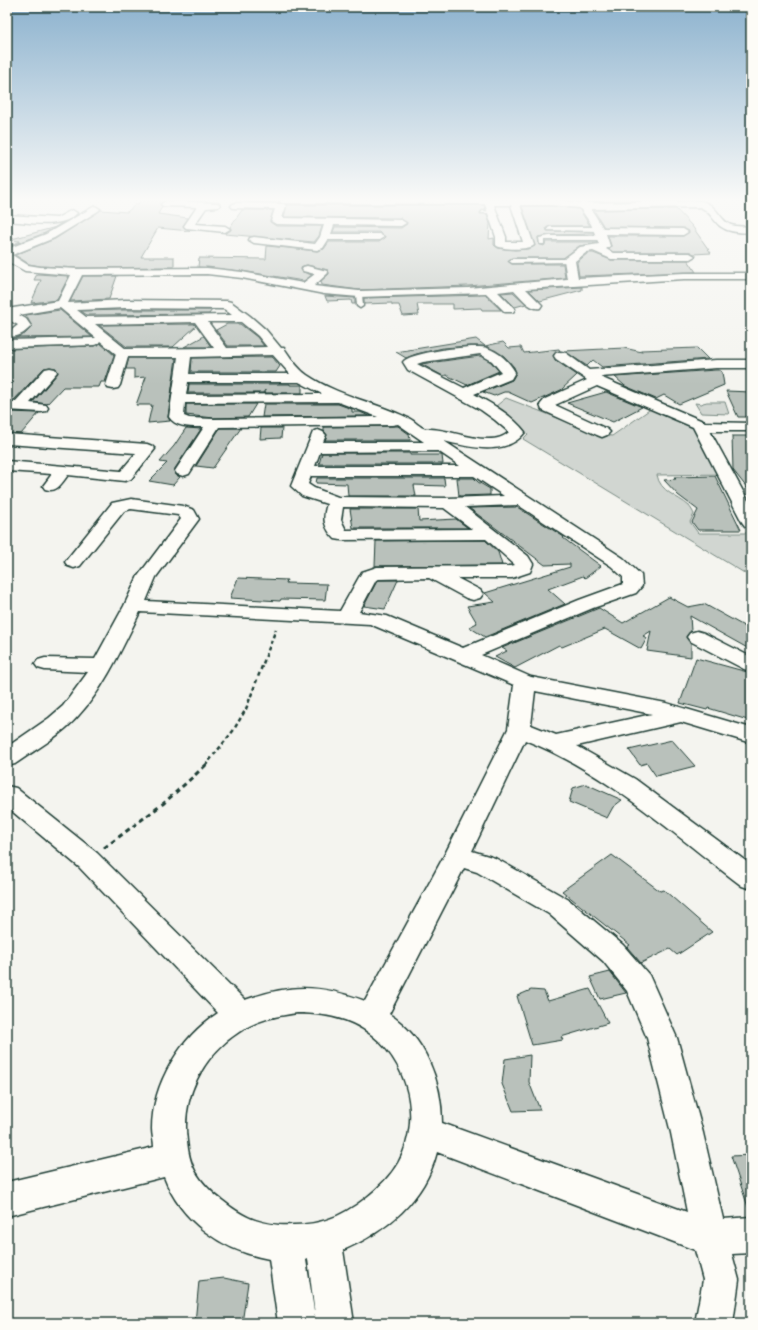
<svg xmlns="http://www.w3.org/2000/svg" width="758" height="1330" viewBox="0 0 758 1330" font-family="'Architects Daughter',sans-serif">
	<rect width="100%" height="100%" fill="#f4f4ef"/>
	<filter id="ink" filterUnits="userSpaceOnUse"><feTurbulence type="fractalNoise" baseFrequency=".025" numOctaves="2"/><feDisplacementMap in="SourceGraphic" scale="8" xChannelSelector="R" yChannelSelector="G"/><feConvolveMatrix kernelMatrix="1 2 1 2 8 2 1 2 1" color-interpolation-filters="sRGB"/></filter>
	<g filter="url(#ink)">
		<path fill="#d1d6d1" stroke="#788a82" d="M506,398L599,434L612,436L652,408L700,426L726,474L657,475C660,492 678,496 689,506C691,508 693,512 694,514L690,522L698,533H749L751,538V577L523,439L528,434L496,406Z
			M707,402H725L729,414L701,413L695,403L702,404L703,403Z"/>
		<path fill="#b9c1bb" stroke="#1f3d34" d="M142,198H167L160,204L162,207L158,214L188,218L183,226L190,231L158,228L141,257H174V267L78,268L40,266L29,264L15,255L55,239L101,210L127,212L136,204H138Z
			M251,198H282L279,201V202H248Z
			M556,198H646L648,200L583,202Z
			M287,205H484L485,210H482L480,213L487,214L490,224L489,239L494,238V245L498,248L515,250L527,249L535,246L522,206H551L579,209L590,226H550L546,228L547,231L593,232L594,234L549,235L538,237L539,244L544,246L546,242H596L597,243L579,246L564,258H512L508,261L512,264H563L565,278L468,286L359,290L322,285L321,281L329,274L328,270L307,265L303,266L301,270L303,272L312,275L304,281L242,271L198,267L199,258L266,259L267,246L317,251L324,249L329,242H379L385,238L379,232H333L335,227L401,228L407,224L401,218L284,217Z
			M676,209L692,226L711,253L694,254L690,252H613L609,249L611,246L608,236H683L689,231L683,228L604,227L594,210Z
			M242,210H273L270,222L276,226H322L319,236L314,242L225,234L231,230L230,227Z
			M62,223L45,233L13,245H12L20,241L8,240L56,227Z
			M588,253H593L611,260H688L696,272L579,276L577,262Z
			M37,274L69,276L57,300L31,303L41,280H34Z
			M83,276H117L109,299L70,301Z
			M582,287V290L540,301L529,290Z
			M513,292L522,300L526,304L515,307L501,293Z
			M485,295L501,310H482L481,308L453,309V304H417L419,315L403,316L399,305H392V303L364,304V298Z
			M325,296L355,298V304H352L351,300L327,301Z
			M60,310L92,337L7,338V334L10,337L16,338L25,334L32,327L26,315Z
			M125,310H212L209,314L87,315L81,311Z
			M194,324L196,326L173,347H127L99,325Z
			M227,324H240L257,337L264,346H228L216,330Z
			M204,336L211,347H184Z
			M476,339L485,346L503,342L509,348L521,347L524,353L559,349L560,351L556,352L553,355L555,360L577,375L561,390L532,403L508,392H504L494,396L483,392L512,380L516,373L514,367L504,356L488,347L470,346L443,348L417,354L406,358L396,352Z
			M100,343L114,355L105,382H101L99,387H63L47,404L33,402L58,373L56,368L50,367L44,368L14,400H7V389L14,382L7,381V349L94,346Z
			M624,348L642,352L641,350L697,348L708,359L602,367L593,360L587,366L564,351Z
			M480,356L491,362L499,371L467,385L446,375L443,376L421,364Z
			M272,357L280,366L276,372H191L192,358Z
			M129,358H176L168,417L170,421L148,423L152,405H136L146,377L134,378V369H126Z
			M716,370H719L722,372L724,385L679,404L664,395L656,399L625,386L615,377Z
			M189,384H290V385H302V393H265V390L263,393H188Z
			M726,391L751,392V417H738Z
			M606,392L642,407L613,422L567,403Z
			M186,404H256L248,417L214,418L186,415Z
			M264,404H338L352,409V412H360L369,416L262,417Z
			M7,412L39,413L21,434L7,433Z
			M392,426H398L409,434L410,440H325L327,435L324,431V427Z
			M186,428L201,429L174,470L176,475L180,477L173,485L149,481L167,463L160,462L174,446Z
			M220,428H241L213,468L196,466Z
			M261,428H282L281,438L260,439Z
			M732,436H751V493L733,470Z
			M322,453H410V455H442L443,464H319Z
			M715,476L741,530H698L692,522L698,510L678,495L664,480L676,479L674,477Z
			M317,478H444L445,486L414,485L416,496H348L347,484L316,483Z
			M457,478H474L478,482L490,489V495L459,496Z
			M517,507L564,537L563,538L601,566L585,578L583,576L548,589L565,604L485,637L469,627L477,623L467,606L495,602L485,593L570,567V564L545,565L469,508Z
			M350,509H418L419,521L456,519L468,528H353Z
			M485,540L498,552L502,565L375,566L376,541Z
			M238,578L287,580L286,583L327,584L325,600L281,599L280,601L230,598Z
			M379,580H398L385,609L364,606L377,581Z
			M669,597L688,607L704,604L751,630V650L690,616L691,631L686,637L691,643V657L647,651L651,631L643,636L647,638L641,649L605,629L562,647L559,645L515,668L495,657L507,651L502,648L599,608L623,623Z
			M696,658L751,673V721L708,708L707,710L680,703Z
			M672,740L695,766L656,776L647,763L640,765L629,750Z
			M586,784L622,800L613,807L607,818L569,802L573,788Z
			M612,855L660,891L664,890L712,932L677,955L670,949L641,963L627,947L630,945L562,891Z
			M610,972L626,993L600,999L590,977Z
			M590,989L608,1023L561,1037L563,1040L532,1045L517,996L531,990L544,991L548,1001Z
			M530,1055L529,1082L540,1110L513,1111L502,1084L505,1059Z
			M751,1155V1207H748L731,1156Z
			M224,1278L248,1283L242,1323H195L199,1281Z"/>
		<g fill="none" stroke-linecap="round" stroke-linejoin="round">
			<defs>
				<path id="lane" d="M483,211L493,212L491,213H481Z
					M550,227H599L602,229L599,231L548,230V228Z
					M549,236H602L605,238L602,240H544V244H540L539,238Z
					M569,259L572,261L571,262L512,263L509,261L512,259Z
					M359,292L362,294L363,306L360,308L357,306L356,294Z"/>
				<path id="street" d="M285,198L551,199L583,203L701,201C718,205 718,219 731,225C737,227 745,226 751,227V233C741,232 729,233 720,226C713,220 710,211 700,207L591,209L603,228L683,229L688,232L683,235L606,234L610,246L606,249L613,253H690L695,256L690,259H611L593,251L587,252L575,261L578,278L684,273H751V279H684L526,289L542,305L540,308C530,310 521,297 514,290L498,292L515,309L513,312H505L486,293L359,297L324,294L242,278L207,274L82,275L68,303L125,300L227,301L231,302L250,316L266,330L281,348H284C290,357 297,368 307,375C338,396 375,402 408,418C414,420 420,428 426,429C427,429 428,429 429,429C450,428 491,450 509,432L495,420L481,410L408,370L403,362C410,352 476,344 487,348C499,352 509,361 515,372L511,379L474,394C492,404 512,415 525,432C507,457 468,447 444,441L623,558L641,575L642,586L636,593L593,608L481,655L531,677L666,703L751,728V743L681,722L577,746L635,779L751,865V889L742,886C676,836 603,770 525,740L472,851L495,858L569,900L623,945L649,975L677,1038L703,1133L723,1219L751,1217V1253L732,1254L739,1280L733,1323H695L703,1280L695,1250L437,1152C425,1200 386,1232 343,1250L354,1323H316L308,1259L306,1260L316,1323H278L269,1259C223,1251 181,1222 164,1177L7,1216V1182L154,1147C154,1141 152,1135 152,1129C152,1083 181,1037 218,1013L79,867L7,807V786L16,788L97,853L245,1000C290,984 319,984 365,1001L444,856L508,729L514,685L370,624L140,612C123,646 105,687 79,715C62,735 36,749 15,764L7,766V747L49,718L63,706L88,672L45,670L38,668L35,664L38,660L45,658L95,659L124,606L138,576L181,519L178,515L131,509L124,511L80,566L74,568L68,566L65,562L68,558L112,503L131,499L183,506L194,510L199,519L156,577L146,601L340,611L362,572L377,567L510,566L515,565L486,539L341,540L335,539C324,528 322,519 327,504L302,496L291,486L313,432L318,430L323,432L326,435L323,442H424L398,424L392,425L219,427L189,474L183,476L177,474L175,471L204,427C192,427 176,428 169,417L178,357H128L120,385L118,388L113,389L108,388L106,385L116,354L100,341L98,344L94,345L7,348V340L96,338L60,308L19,315L26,319L31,326C26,332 18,338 10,336L8,333L18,325L7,319V309L58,301L71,275L25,271L7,261V249L46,234L95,206L100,209L98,211L54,238L12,255L28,265L40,267L78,269L207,268L242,272L303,283L315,274L303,271L302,269L303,267L307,266L327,271L328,273L314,286L359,291L468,288L567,279L564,260L565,258L580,247L599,244L591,224L580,208L551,205H520L534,245C530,250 500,250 496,245V237L485,204L282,203L280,201ZM494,205H511L523,242H506V237ZM125,308L224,309L232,315L86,317L77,310ZM195,322L214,348L126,349L95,324ZM208,322H241L258,336L267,347L227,348ZM480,354L492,361L501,372L464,388L417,364L423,362ZM273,355L290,374H189L191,357ZM188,382H299L322,394L186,395ZM338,402L378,417L214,419L189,418L184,416L185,403ZM438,451L460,466H315L320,452ZM311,476H474L504,496L448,498L338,497L314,488L308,484ZM518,505L611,566L623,577V584L579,600L463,648L387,616L359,612L376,580L379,579L429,578L466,598L473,600L480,598L483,594L480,590L457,578H512L530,572L533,564L528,556L465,507ZM343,507L444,508L472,529L346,530L341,520ZM535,691L652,714L556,735L531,725ZM464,868L477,872L549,914L603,961L627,991L647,1038L671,1133L687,1212L442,1123C442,1081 425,1037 389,1014ZM297,1013C313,1013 330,1015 345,1020C398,1039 424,1101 403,1153C393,1179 361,1205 337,1216C319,1224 298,1226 279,1225C256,1223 240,1215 223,1201C212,1193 202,1183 195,1171C190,1162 188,1151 187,1141C181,1098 202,1056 239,1032C256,1020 276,1016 297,1013Z
					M737,198H748L751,200V207Z
					M166,201L218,203L220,205L218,207L206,208L195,224L225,226L230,229L225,232L186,228L184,226L197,207L163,206L161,204Z
					M236,203L284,204L286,206L282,218L401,220L406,223L401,226L334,225L331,234H379L384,237L379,240H328L323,248L317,250L254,243L249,240L250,238L254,237L315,244L320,237L324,225L276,224L271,221L275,209L233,208L231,206L233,204Z
					M72,210L77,213C62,230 27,222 7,221V215L57,218Z
					M561,352L566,353L589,370L716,360H751V368H716L600,377L705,422L751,423V431H710L751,506V527L745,526L742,522L693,427L597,386L555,405L607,429L610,432L607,435L602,437L597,435L542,410L540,405L545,399L587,380L556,359L554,356L556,353Z
					M50,368L55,369L57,372L30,403L46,405L48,408L46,411L41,412L7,410V402H15L45,369Z
					M7,434L147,444L152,446L155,449L131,479L125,481L68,475C61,484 57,493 45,489L43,486L52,474L7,471V461L121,471L136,453L7,444Z
					M697,631L704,633L751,657V671L744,669L690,641L687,637L690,633Z"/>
			</defs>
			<use href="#lane" stroke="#1f3d34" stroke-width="3"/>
			<use href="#street" stroke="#1f3d34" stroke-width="3"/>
			<path stroke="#1f3d34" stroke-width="2.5" stroke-dasharray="4 3" stroke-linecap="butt" d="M205,766L233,731L246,709L276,629"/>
			<path stroke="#1f3d34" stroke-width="3" stroke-dasharray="5 4" stroke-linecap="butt" d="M104,848L164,803L206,765"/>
			<use href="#lane" fill="#fdfcf7" fill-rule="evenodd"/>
			<use href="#street" fill="#fdfcf7" fill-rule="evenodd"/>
		</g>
	</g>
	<linearGradient id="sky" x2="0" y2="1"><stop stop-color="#8cb2ce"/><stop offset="0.52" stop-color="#fafaf8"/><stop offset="1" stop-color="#fafaf8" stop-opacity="0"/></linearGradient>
	<rect width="758" height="384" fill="url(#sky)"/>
	<rect width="758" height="1330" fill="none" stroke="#fdfcf7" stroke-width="24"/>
	<rect x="12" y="12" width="734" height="1306" fill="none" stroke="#1f3d34" stroke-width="1.5" filter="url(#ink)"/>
</svg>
